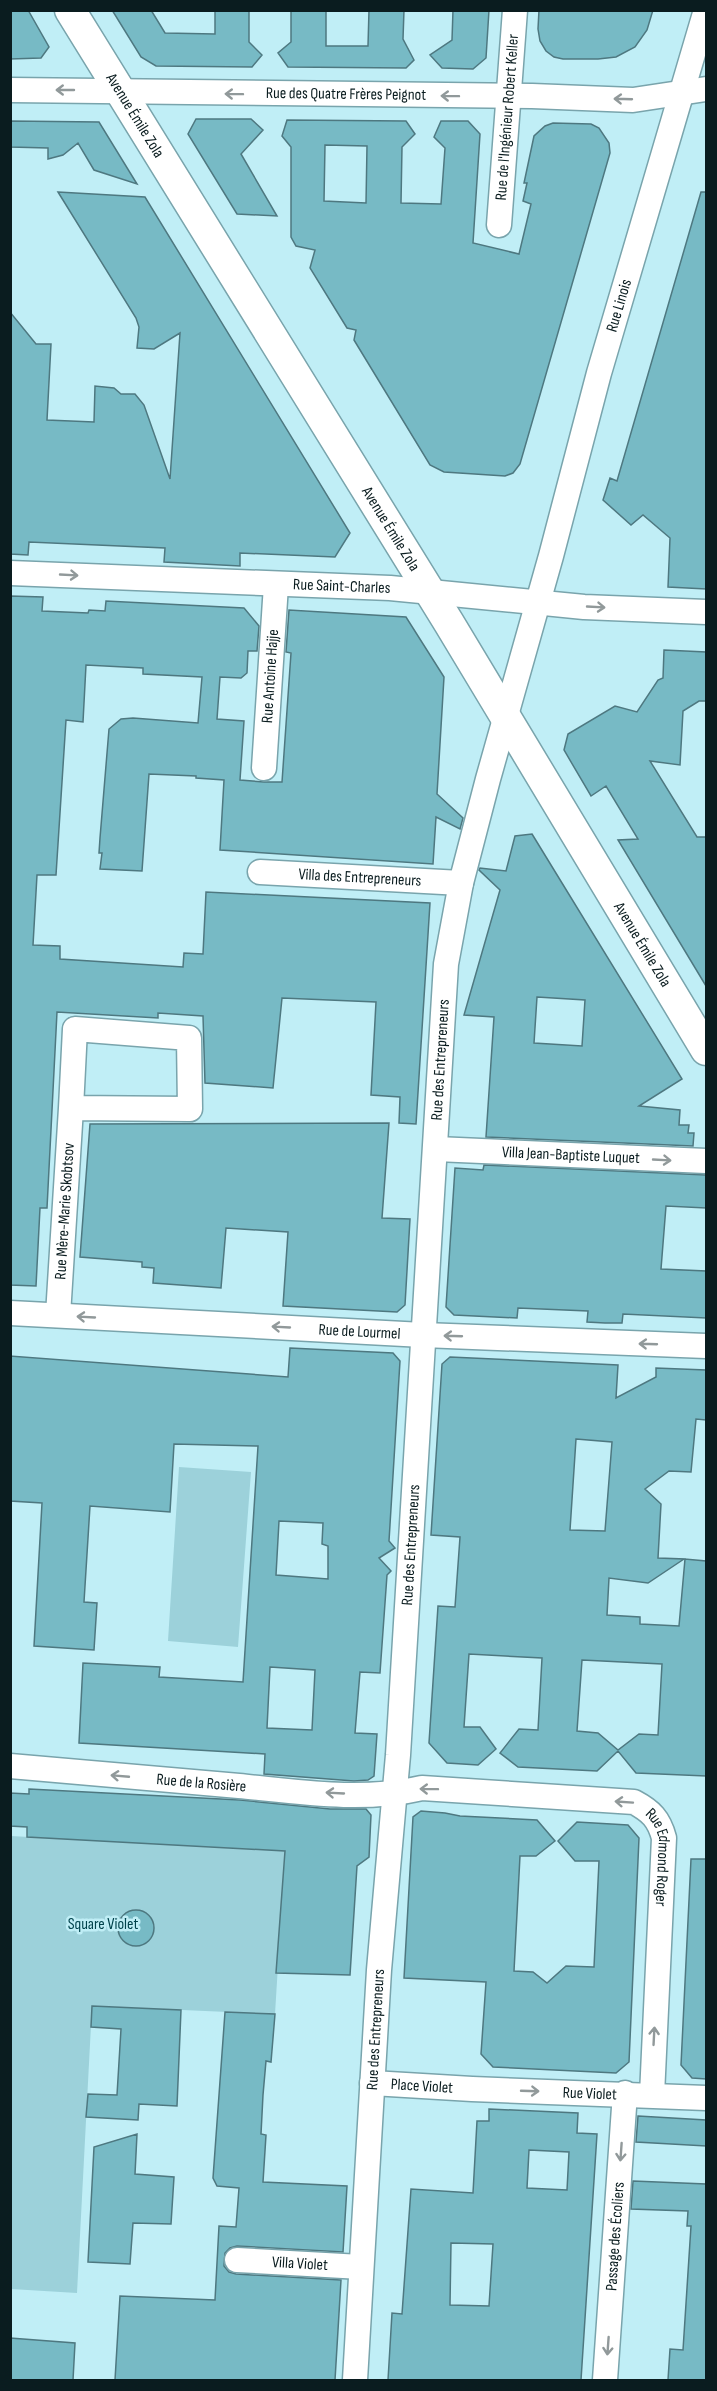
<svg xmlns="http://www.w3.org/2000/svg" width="717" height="2391" viewBox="0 0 717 2391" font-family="'Sofia Sans Condensed',sans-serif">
	<rect width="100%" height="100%" fill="#c0eef6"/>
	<path fill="#9cd1da" d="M179,1467L251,1472L238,1647L168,1641Z
		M11,1836L285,1851L275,2014L92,2006L77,2293L11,2289Z"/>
	<path fill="#77bac5" stroke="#4e7880" stroke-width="1.5" fill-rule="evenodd" d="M10,10H28L49,47L41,58L10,59Z
		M112,10H151L165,33L215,34V10H249V42L262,55L252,67L156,66L141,57Z
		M291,10H326V46H368L369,10H404L403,39L414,60L406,68L288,67L278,53L291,42Z
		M453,10H489L486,58L473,69L442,68L430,55L452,40Z
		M539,10H653L647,30L635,47L616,57L598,59H563L554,57L546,51L540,41L538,29Z
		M196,119H251L263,130L241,154L277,216L237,214L188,134Z
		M287,120L406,121L415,134L402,147L401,203L441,204L445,148L434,137L441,121H468L480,134L473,243L519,254L531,204L523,201L527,183H524L534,136L545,126L553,123L591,124L599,128L609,143L610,153L520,464L513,473L505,476L444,472L430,465L354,340L356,330L347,328L310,268L315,250L296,246L291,237V147L282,136ZM325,145L367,146L366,203L324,201Z
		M10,121L99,122L137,184L94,170L78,143L63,155L48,159V148L10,147Z
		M58,192L145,197L350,533L335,557L240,553V566L164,562L165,548L29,542L28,555L10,554V312L36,344H51L47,420L94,422L95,386L114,388L121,394H135L144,405L170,479L180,333L154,349L137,348L139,327L136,318Z
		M701,192H706V589L668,587L670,538L643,515L631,525L603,500L610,478L617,481Z
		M10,596L43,597L42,611L88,613L89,610L105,611L106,601L244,608L259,626L257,651H248L247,673L241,678L220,677L217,719L244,721L240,780L264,782H282L291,653L286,652L289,610L406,617L444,677L437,794L463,818L460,829L436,817L433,864L220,850L224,780L196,778V776L149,774L142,871L100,869L102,853H99L100,838L109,729L121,719L133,718L198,723L202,677L143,674V668L86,665L83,722L66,720L56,875H37L33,945L60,946V959L183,967L184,953L203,954L206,892L430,903L416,1124L399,1123L400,1097L371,1095L376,1002L282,998L273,1088L205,1083L203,1016L158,1013V1018L57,1012L47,1208H40L36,1286L10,1285Z
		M664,650L706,652V701H699L683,711L680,765L650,761L697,837H706V986L618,840L638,839L606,786L591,796L564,750L568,734L615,706L637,712L658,680L663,678Z
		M532,834L682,1079L639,1106L680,1110L679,1125H689L688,1133H694L693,1146L486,1137L494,1017L464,1015L500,890L479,870L480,868L506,871L515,836ZM537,997L585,1000L582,1046L534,1043Z
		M389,1123L382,1218L410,1219L405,1305L397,1312L283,1306L288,1232L226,1228L221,1288L153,1283L154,1268L142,1267V1262L80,1257L90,1124Z
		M484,1165L706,1175V1208L666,1206L661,1269L706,1271V1318L623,1314L622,1323H605L587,1322L588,1311L518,1308L517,1318L454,1315L446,1307L455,1168L483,1170Z
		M290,1348L393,1353L400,1361L389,1541L395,1548L379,1558L391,1571L387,1575L380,1673L360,1672L355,1733L377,1734L374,1776L368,1780L354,1781L264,1774L265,1754L79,1743L83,1663L160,1667L159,1677L243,1682L258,1446L174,1444L170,1512L90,1506L84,1602L97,1603L94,1650L34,1646L42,1503L10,1501V1356L288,1377ZM279,1521L323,1523L322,1544L328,1546V1579L276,1575ZM270,1667L315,1670L312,1730L267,1728Z
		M450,1357L618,1365L616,1398L656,1377V1368L706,1370V1420L696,1419L691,1472L669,1471L645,1489L661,1504L658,1558L684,1559L648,1583L609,1578L607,1615L640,1617V1624L679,1626L685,1559L706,1561V1776L636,1773L618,1751L597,1771L518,1767L500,1753L519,1729L538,1730L542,1658L469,1654L464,1727H480L496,1749L478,1765L447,1763L429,1743L438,1606L455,1607L460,1537L431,1535L442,1364ZM576,1439L612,1442L605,1531L570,1530ZM582,1660L662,1664L658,1735L639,1734L618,1750L598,1733L577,1731Z
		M29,1789L240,1800L330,1809H366L371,1815L369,1857L357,1866L350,1975L276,1973L285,1851L27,1837V1827L10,1826V1793L29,1794Z
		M421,1811L445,1813L460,1816L537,1820L555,1841L536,1856H520L514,1971L533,1972L547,1983L566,1966L594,1967L599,1861H575L558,1841L577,1822L628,1825L639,1838L629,2062L616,2073L493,2067L481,2054L486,1982L404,1978L413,1817Z
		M691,1859H706V2079L692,2078L681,2065Z
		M118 1928a18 18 0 1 1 36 0a18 18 0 1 1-36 0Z
		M92,2006L181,2010L177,2106L139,2104L138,2120L86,2117L88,2094L117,2095L121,2029L91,2027Z
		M225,2012L275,2014L271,2062L266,2061L263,2095L261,2134L266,2135L263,2182L347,2186L343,2252L237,2246L230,2248L225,2253L224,2266L229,2272L236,2274L341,2280L335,2380H115L120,2296L215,2300L219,2226L236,2227L239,2188L217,2186L213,2178Z
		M489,2109L578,2113L577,2133L597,2134L581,2380H388L392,2313L402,2314L411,2189L473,2193L477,2121H489ZM529,2150L569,2152L567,2190L527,2188ZM451,2243L493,2244L489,2306L450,2305Z
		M638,2116L706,2120V2146L636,2142Z
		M137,2134L135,2174L174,2177L171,2224L133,2223L130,2264L88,2262L94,2147Z
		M633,2181L706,2184V2380H668L670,2349L683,2350L691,2226H687L688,2211L631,2209Z
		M10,2338L75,2343L73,2380H10Z"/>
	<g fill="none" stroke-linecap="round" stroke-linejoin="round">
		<defs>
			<g id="minor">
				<path id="s1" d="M10,90L532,96L633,100L706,89"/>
				<path id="s2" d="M499,225L515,10"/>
				<path id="s3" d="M10,573L390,588L584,607L706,612"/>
				<path id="s4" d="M264,768L276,585"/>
				<path id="s5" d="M260,872L461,883"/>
				<path id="s6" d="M436,1149L706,1161"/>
				<path id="s7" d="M10,1313L423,1335L706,1346"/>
				<path id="s8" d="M58,1315L71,1108L190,1109L189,1038L75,1029L71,1108"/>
				<path id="s9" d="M10,1766C87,1773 163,1780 239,1786C300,1792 362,1802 422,1788L634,1802C651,1811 659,1819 664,1838L652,2095"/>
				<path id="s10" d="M372,2083L472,2089L706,2098"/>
				<path id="s11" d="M237,2260L361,2267"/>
				<path id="s12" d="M355,2380L379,1970L398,1755L446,964L461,883L488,779L551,556L599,373L706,10"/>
				<path id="s13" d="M605,2380L625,2093"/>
			</g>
			<g id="major">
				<path id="s14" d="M70,10L449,623L706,1050"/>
			</g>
		</defs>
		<use href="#minor" stroke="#79a4ac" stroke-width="27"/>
		<use href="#major" stroke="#79a4ac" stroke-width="33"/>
		<use href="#minor" stroke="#fff" stroke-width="24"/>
		<use href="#major" stroke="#fff" stroke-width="30"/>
	</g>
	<defs><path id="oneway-shaft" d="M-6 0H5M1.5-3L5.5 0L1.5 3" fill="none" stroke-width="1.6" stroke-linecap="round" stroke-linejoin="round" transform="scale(1.5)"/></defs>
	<g stroke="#91999a">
		<use href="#oneway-shaft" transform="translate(65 90) rotate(-180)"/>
		<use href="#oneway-shaft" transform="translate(234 94) rotate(-179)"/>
		<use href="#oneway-shaft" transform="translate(450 96) rotate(-179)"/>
		<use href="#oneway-shaft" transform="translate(623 99) rotate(-178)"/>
		<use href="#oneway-shaft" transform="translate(69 575) rotate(3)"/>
		<use href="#oneway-shaft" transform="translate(596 607) rotate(3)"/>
		<use href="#oneway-shaft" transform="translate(662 1160) rotate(3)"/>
		<use href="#oneway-shaft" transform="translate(86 1317) rotate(-177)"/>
		<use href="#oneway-shaft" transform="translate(281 1327) rotate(-177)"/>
		<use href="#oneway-shaft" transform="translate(453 1336) rotate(-178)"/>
		<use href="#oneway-shaft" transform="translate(648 1344) rotate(-178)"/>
		<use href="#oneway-shaft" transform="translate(120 1776) rotate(-175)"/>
		<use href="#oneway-shaft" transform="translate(429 1789) rotate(-179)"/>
		<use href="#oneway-shaft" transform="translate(335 1793) rotate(-177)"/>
		<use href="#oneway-shaft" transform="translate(624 1802) rotate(-176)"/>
		<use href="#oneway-shaft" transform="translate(654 2036) rotate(-87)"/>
		<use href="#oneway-shaft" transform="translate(530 2091) rotate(2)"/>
		<use href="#oneway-shaft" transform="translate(621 2152) rotate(94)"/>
		<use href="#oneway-shaft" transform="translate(608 2346) rotate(94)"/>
	</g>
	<g text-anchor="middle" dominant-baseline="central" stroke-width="5" stroke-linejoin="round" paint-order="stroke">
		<g font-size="16" fill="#0a1c1f" stroke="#c0eef6">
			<text stroke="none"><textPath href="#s1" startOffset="336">Rue des Quatre Frères Peignot</textPath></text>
			<text stroke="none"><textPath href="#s14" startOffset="124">Avenue Émile Zola</textPath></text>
			<text stroke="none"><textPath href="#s2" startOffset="108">Rue de l'Ingénieur Robert Keller</textPath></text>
			<text stroke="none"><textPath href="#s12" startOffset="2100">Rue Linois</textPath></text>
			<text stroke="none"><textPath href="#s14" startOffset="610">Avenue Émile Zola</textPath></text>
			<text stroke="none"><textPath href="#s3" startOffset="332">Rue Saint-Charles</textPath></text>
			<text stroke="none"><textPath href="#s4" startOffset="92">Rue Antoine Hajje</textPath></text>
			<text stroke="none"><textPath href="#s5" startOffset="100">Villa des Entrepreneurs</textPath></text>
			<text stroke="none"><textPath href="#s14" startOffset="1096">Avenue Émile Zola</textPath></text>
			<text stroke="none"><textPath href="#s12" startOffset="1323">Rue des Entrepreneurs</textPath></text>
			<text stroke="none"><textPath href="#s6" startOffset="135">Villa Jean-Baptiste Luquet</textPath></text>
			<text stroke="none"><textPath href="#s8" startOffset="104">Rue Mère-Marie Skobtsov</textPath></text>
			<text stroke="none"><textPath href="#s7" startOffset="350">Rue de Lourmel</textPath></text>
			<text stroke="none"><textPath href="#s12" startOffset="837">Rue des Entrepreneurs</textPath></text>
			<text stroke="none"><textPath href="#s9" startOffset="192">Rue de la Rosière</textPath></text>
			<text stroke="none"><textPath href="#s9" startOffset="693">Rue Edmond Roger</textPath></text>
			<text stroke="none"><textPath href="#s12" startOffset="351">Rue des Entrepreneurs</textPath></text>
			<text stroke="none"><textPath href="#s10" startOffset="50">Place Violet</textPath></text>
			<text stroke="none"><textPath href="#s10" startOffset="218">Rue Violet</textPath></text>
			<text stroke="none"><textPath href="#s13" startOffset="144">Passage des Écoliers</textPath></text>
			<text stroke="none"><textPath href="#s11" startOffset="63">Villa Violet</textPath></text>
		</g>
		<g font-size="16" fill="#01434c" stroke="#c0eef6">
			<text x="103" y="1924">Square Violet</text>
		</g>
	</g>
	<rect width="717" height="2391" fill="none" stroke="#0a1c1f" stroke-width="24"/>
</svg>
